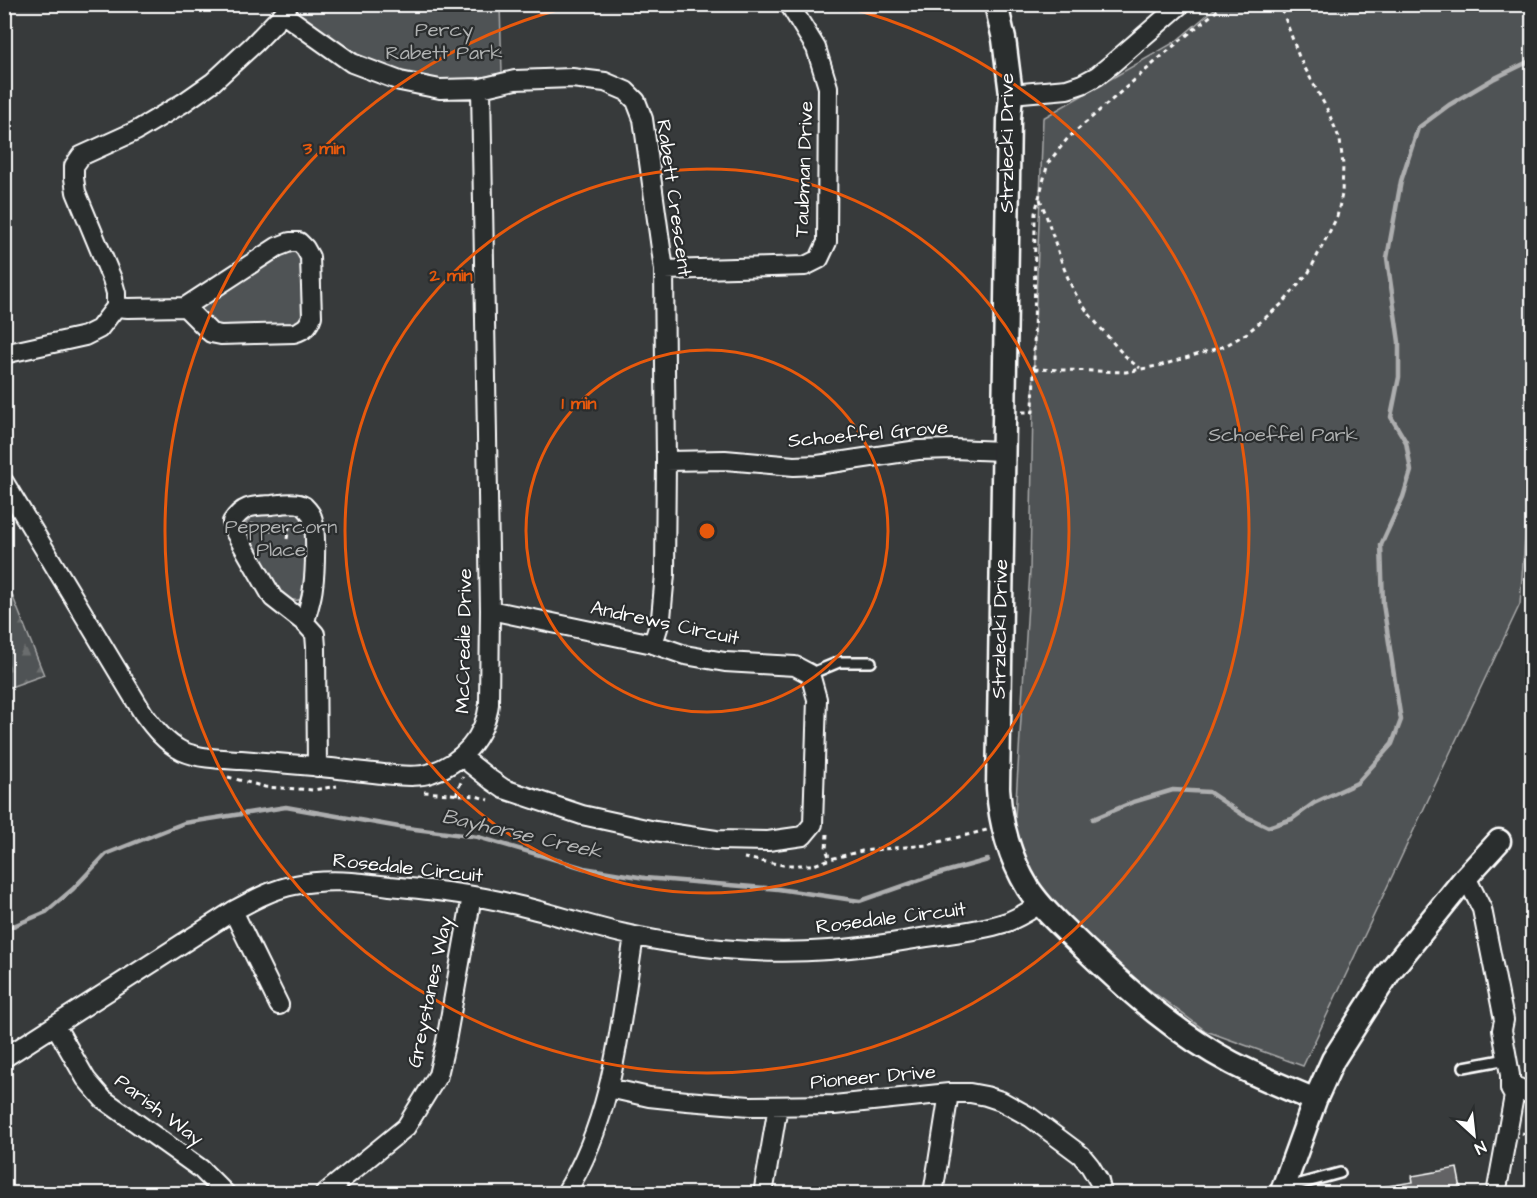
<svg xmlns="http://www.w3.org/2000/svg" width="1537" height="1198" viewBox="0 0 1537 1198" font-family="'Architects Daughter',sans-serif">
	<defs>
		<pattern id="forest-firs" width="22" height="20" patternUnits="userSpaceOnUse" patternTransform="scale(1.5)"><rect width="22" height="20" fill="#505354"/><path d="M5 1l3.5 6h-7zM16 11l3.5 6h-7z" fill="#6a6d6e"/></pattern>
	</defs>
	<rect width="100%" height="100%" fill="#373a3b"/>
	<filter id="ink" filterUnits="userSpaceOnUse"><feTurbulence type="fractalNoise" baseFrequency=".0167" numOctaves="2"/><feDisplacementMap in="SourceGraphic" scale="12" xChannelSelector="R" yChannelSelector="G"/><feConvolveMatrix kernelMatrix="1 2 1 2 8 2 1 2 1" color-interpolation-filters="sRGB"/></filter>
	<g filter="url(#ink)">
		<path fill="url(#forest-firs)" stroke="#a8a9aa" stroke-width="1.5" d="M5,577L44,675L5,689H4Z"/>
		<path fill="#505354" stroke="#a8a9aa" stroke-width="1.5" d="M297,4L500,5L502,73L477,78L443,81L399,73L364,58L291,12Z
			M1219,5H1532V445L1520,604L1303,1066L1206,1031L1108,959L1034,882L1014,833L1030,571L1034,353L1043,118L1175,42Z
			M287,249C292,250 298,250 301,255C307,263 305,307 305,319L297,326L218,328L195,307Z
			M287,509L299,513L306,518L308,586L303,599C294,602 288,599 281,594L246,536V523L253,514Z"/>
		<g fill="none" stroke-linecap="round" stroke-linejoin="round">
			<path stroke="#adaeaf" stroke-width="4.5" d="M1093,819L1133,802L1173,790L1209,792L1243,815L1268,827L1292,819L1314,803L1357,783L1392,744L1401,720L1383,604L1381,545L1403,497L1411,471L1406,442L1391,417L1399,377V342L1387,258L1401,181L1418,128L1449,105L1493,79L1532,60
				M4,930L46,912L73,889L106,854L184,823L286,807L399,827L478,837L584,868L645,878L778,889L860,901L934,875L988,860"/>
		</g>
		<path fill="#636465" stroke="#fff" stroke-width="1.5" d="M1457,1168L1462,1194H1382V1187L1413,1182L1412,1176Z"/>
		<g fill="none" stroke-linecap="round" stroke-linejoin="round">
			<defs>
				<path id="service" d="M810,674L839,662H871
					M1464,1067L1507,1059
					M1514,1096L1532,1097
					M1285,1188L1340,1173"/>
				<path id="minor" d="M283,14L352,63L400,81L440,89L481,88L515,80L572,78L605,82L626,91L636,101L643,119L664,270L666,461L665,574L661,618L653,644
					M1011,94L1067,89L1082,84L1097,76L1113,63L1181,4
					M664,270L805,266L819,259L827,242L828,87L816,48L789,4
					M116,307L128,308L185,307L277,247L290,242H299L305,248L310,257L312,316C309,326 304,330 294,333L221,335L211,333L185,307
					M4,354L85,336L99,329L116,307V293L112,279L76,192L74,178V166L81,156L136,131L183,103L213,82L254,44L283,14L289,4
					M666,461L725,460L794,466L818,465L918,450L953,449L1002,451
					M4,482L143,713C154,728 166,743 182,751C200,759 221,759 241,760C265,762 289,764 313,766C341,769 368,773 395,775C407,776 420,777 431,773C462,763 485,737 489,704L490,610L481,88
					M305,623C307,611 312,599 313,587C315,573 317,530 312,517C311,513 307,509 304,506C296,501 281,504 272,505C253,506 243,505 232,522L235,532L273,598L305,623L315,634L316,647L317,767
					M462,757L491,780L504,789L582,815L655,831L716,840L768,841L803,836L813,824L817,699L810,674L795,666L725,662L685,655L653,644L490,610
					M1466,877L1482,909L1504,1020L1502,1030L1510,1075V1089L1514,1096
					M233,911L279,1005
					M55,1025L86,1079L103,1099L201,1169L226,1194
					M4,1058L233,911C253,900 273,889 295,885C327,878 359,882 390,886C431,890 472,894 512,904C553,913 593,928 635,936C699,949 764,955 829,950C858,948 886,944 915,939C944,934 976,932 1004,923C1017,919 1029,911 1040,904
					M609,1088L649,1097L687,1101L750,1106L834,1105L949,1093H970L986,1096L1001,1101L1030,1117L1081,1155L1090,1166L1099,1181L1102,1194
					M324,1194L406,1127L438,1075L446,1041L472,896
					M565,1194C614,1116 620,1025 634,936
					M763,1194L778,1106
					M933,1194L949,1093
					M1496,1194L1514,1096L1519,1088"/>
				<path id="tertiary" d="M996,4L1004,39L1011,94L1009,119L998,788C1000,823 1010,858 1028,888C1044,912 1067,931 1087,951C1131,993 1177,1034 1232,1063C1259,1077 1287,1088 1315,1100
					M1281,1194L1315,1100L1333,1060L1390,971L1466,877L1499,841"/>
			</defs>
			<use href="#service" stroke="#fff" stroke-width="14"/>
			<use href="#minor" stroke="#fff" stroke-width="22"/>
			<use href="#tertiary" stroke="#fff" stroke-width="27"/>
			<path stroke="#fff" stroke-width="3" stroke-dasharray="4.5 4.5" stroke-linecap="butt" d="M1040,199C1052,229 1059,261 1074,291C1082,306 1093,319 1104,332C1115,345 1126,359 1140,368
				M1034,369L1035,213L1048,163L1068,138L1170,49L1225,4
				M1022,412H1033L1034,369L1126,372L1162,365L1225,346L1247,333L1283,303L1309,272L1337,217L1342,194L1343,165L1340,140L1327,109L1299,57L1280,4
				M250,524C265,528 282,529 297,524
				M270,527V534
				M287,539L289,527
				M228,777L265,787L314,790L337,786
				M424,792L476,796L489,800
				M456,795L463,777
				M827,834L826,849L830,859
				M744,858L783,865H814L830,859L862,851L927,845L987,830
				M1522,1133L1532,1136"/>
			<use href="#service" stroke="#2a2d2e" stroke-width="9"/>
			<use href="#minor" stroke="#2a2d2e" stroke-width="18"/>
			<use href="#tertiary" stroke="#2a2d2e" stroke-width="22"/>
		</g>
	</g>
	<g fill="none" stroke="#e8590c" stroke-width="3">
		<circle cx="707" cy="531" r="181"/>
		<circle cx="707" cy="531" r="362"/>
		<path d="M838 5A542 542 0 1 1 576 5"/>
	</g>
	<g text-anchor="middle" dominant-baseline="central" stroke-width="4.5" stroke-linejoin="round" paint-order="stroke">
		<g font-size="20" fill="#b0b2b2" stroke="#2a2d2e">
			<text x="444" y="30">Percy<tspan x="444" dy="23">Rabett Park</tspan></text>
			<text x="1283" y="435">Schoeffel Park</text>
			<text x="281" y="527">Peppercorn<tspan x="281" dy="23">Place</tspan></text>
		</g>
		<g font-size="20" fill="#fff" stroke="#2a2d2e">
			<text transform="translate(1007 143) rotate(-90)">Strzlecki Drive</text>
			<text transform="translate(804 169) rotate(-88)">Taubman Drive</text>
			<text transform="translate(674 198) rotate(82)">Rabett Crescent</text>
			<text transform="translate(868 434) rotate(-5)">Schoeffel Grove</text>
			<text transform="translate(665 623) rotate(12)">Andrews Circuit</text>
			<text transform="translate(1000 629) rotate(-89)">Strzlecki Drive</text>
			<text transform="translate(464 641) rotate(-89)">McCredie Drive</text>
			<text transform="translate(408 868) rotate(6)">Rosedale Circuit</text>
			<text transform="translate(891 918) rotate(-7)">Rosedale Circuit</text>
			<text transform="translate(430 992) rotate(-78)">Greystanes Way</text>
			<text transform="translate(873 1077) rotate(-5)">Pioneer Drive</text>
			<text transform="translate(159 1110) rotate(37)">Parish Way</text>
		</g>
		<g font-size="21" font-style="italic" fill="#b4b5b5" stroke="#2a2d2e">
			<text transform="translate(522 834) rotate(13)">Bayhorse Creek</text>
		</g>
	</g>
	<circle cx="707" cy="531" r="9" fill="#e8590c" stroke="#2a2d2e" stroke-width="3"/>
	<g font-size="18" text-anchor="middle" font-weight="bold" fill="#e8590c" stroke="#2a2d2e" stroke-width="4.5" stroke-linejoin="round" paint-order="stroke">
		<text x="324" y="154">3 min</text>
		<text x="451" y="281">2 min</text>
		<text x="579" y="409">1 min</text>
	</g>
	<rect width="1537" height="1198" fill="none" stroke="#2a2d2e" stroke-width="24"/>
	<rect x="12" y="12" width="1513" height="1174" fill="none" stroke="#fff" stroke-width="2" filter="url(#ink)"/>
	<g transform="translate(1474 1135) rotate(153)" stroke="#2a2d2e" stroke-width="4.5" paint-order="stroke">
	<path d="M0-4.5L10 22L0 15L-10 22Z" fill="#ffffff"/>
	<text y="-9" font-size="16" font-weight="bold" text-anchor="middle" fill="#ffffff">N</text>
	</g>
</svg>
